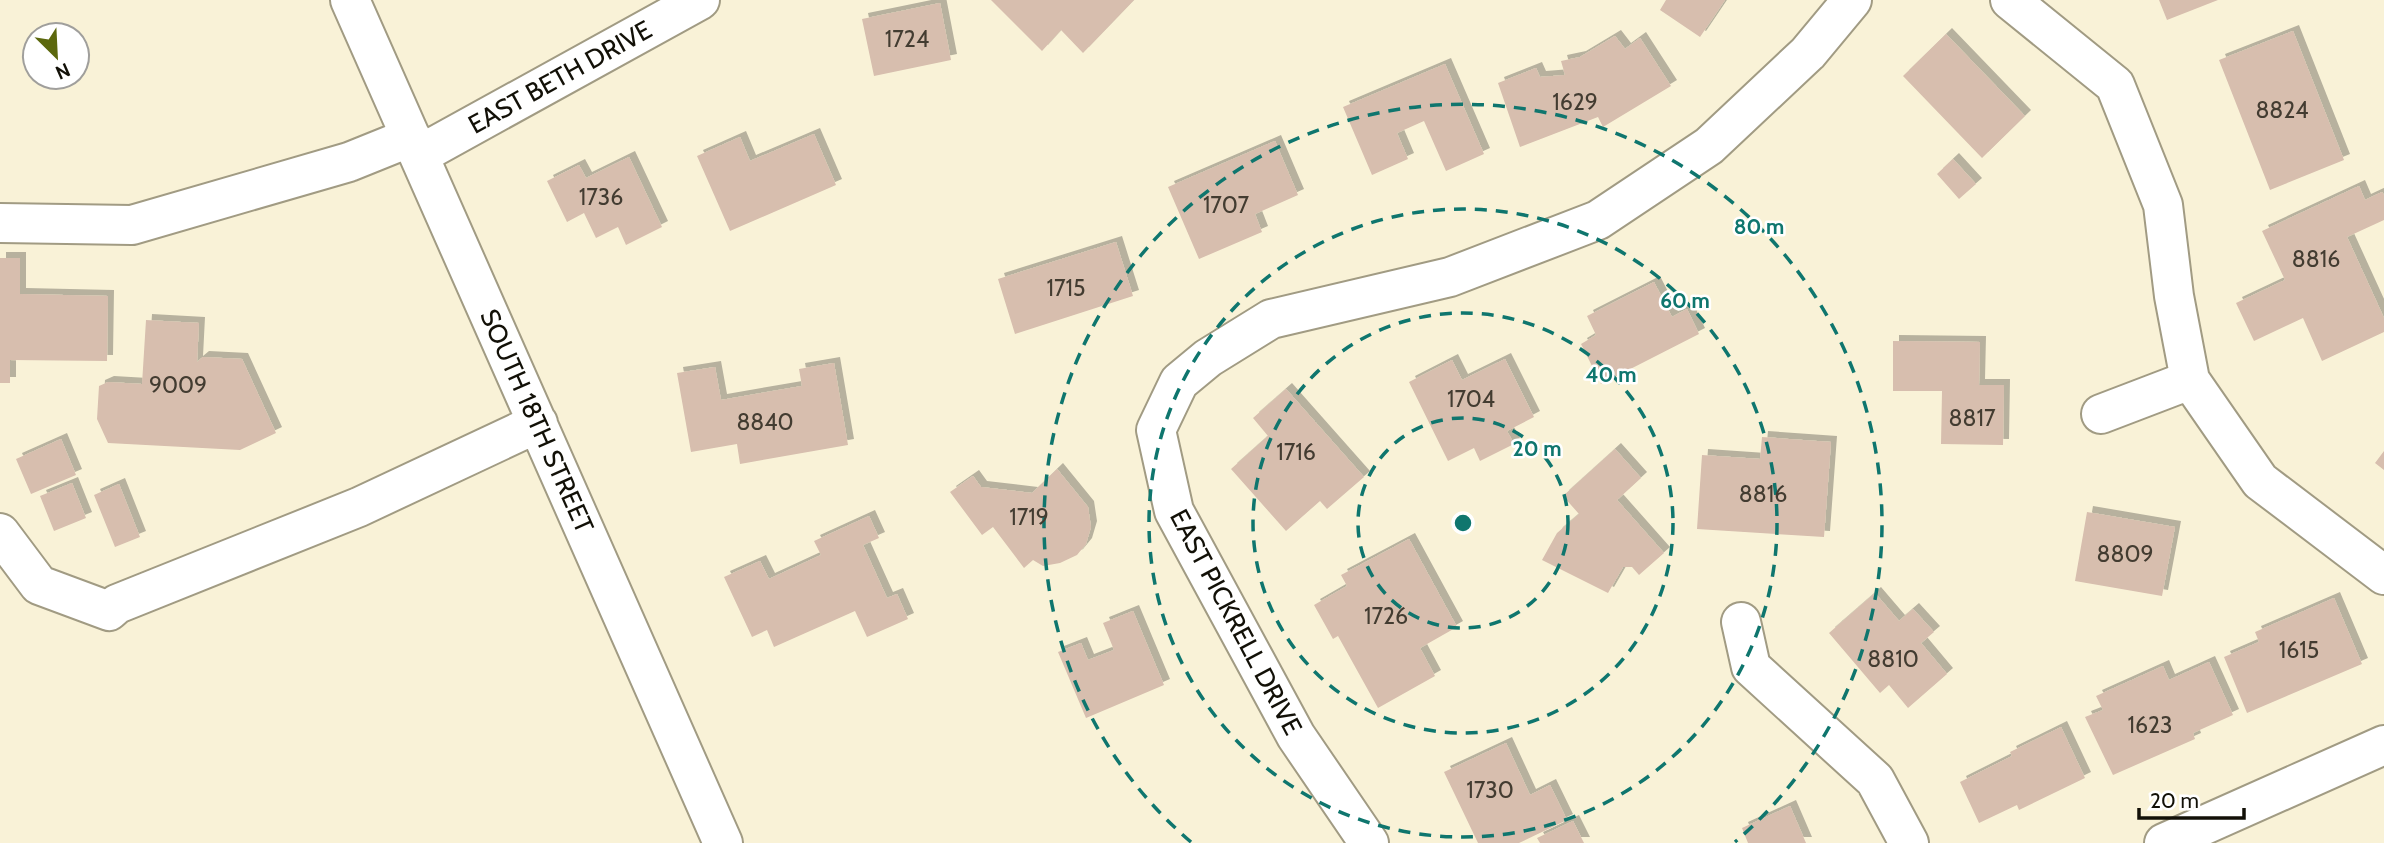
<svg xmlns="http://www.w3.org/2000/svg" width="2384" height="843" viewBox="0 0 2384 843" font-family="Cabin,sans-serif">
	<defs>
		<filter id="shadow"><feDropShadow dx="6" dy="-6" stdDeviation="0" flood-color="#0004"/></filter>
	</defs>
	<rect width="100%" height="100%" fill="#f9f2d7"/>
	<path fill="#d7beae" filter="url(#shadow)" d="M991,0H1134L1083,53L1061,30L1042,51Z
		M1666,0H1725L1700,37L1660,10Z
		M2159,0H2218L2167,20Z
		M940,3L951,60L874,76L862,19Z
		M2293,31L2344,160L2270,190L2219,60Z
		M1946,34L2025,116L1982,158L1903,76Z
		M1615,36L1625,49L1640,38L1671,86L1603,127L1598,117L1520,147L1498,83L1536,68L1540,77L1565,75L1561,61L1580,57Z
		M1445,64L1484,154L1446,171L1424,121L1397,133L1408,159L1372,175L1343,107Z
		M814,134L836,185L730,231L697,156L740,137L750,161Z
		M1275,141L1298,195L1255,214L1262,232L1199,259L1168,187Z
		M629,157L662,227L626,245L618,227L596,238L584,213L567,222L547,181L579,165L586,178Z
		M1953,159L1976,184L1959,199L1937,174Z
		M2359,186L2365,200L2382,192L2384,195V220L2347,237L2384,318V332L2322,361L2303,318L2254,341L2236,303L2285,280L2262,231Z
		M1116,242L1133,296L1015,334L998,279Z
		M0,258H20V294L108,296L107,361L10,360V383H0Z
		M1654,282L1672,317L1687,309L1699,334L1601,384L1581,344L1596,335L1587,316Z
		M146,320L199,323L197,362L203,357L242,359L276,433L240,450L108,443L97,419L99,386L108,382L142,384Z
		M1893,341L1980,342L1979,385H2004L2003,445L1941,444L1942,391H1893Z
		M1505,359L1534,417L1507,431L1514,444L1480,461L1474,448L1448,461L1409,382L1452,360L1462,380Z
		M834,363L848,445L740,464L737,444L691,452L677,373L715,367L721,400L802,386L799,369Z
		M1286,389L1364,477L1327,509L1320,501L1286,531L1231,469L1268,436L1253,418Z
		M1762,437L1831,442L1824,537L1697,529L1702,455L1760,459Z
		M61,439L76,475L31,494L16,459Z
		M1615,449L1641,478L1617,500L1664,553L1639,575L1632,567H1623L1608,593L1542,560L1557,533L1579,514L1563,496Z
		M2384,451V470L2375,463Z
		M1057,469L1088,507L1091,527L1086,544L1077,555L1060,563L1043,566L1033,560L1024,568L993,527L982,535L950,492L973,476L981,487L1032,493Z
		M72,483L86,518L54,531L40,496Z
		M119,484L140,537L115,547L94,495Z
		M2087,512L2175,527L2162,596L2075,581Z
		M869,516L879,538L863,545L887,598L897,594L908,619L867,637L855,611L774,647L767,630L752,637L724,577L760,561L769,579L821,555L814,541Z
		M1409,539L1457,627L1420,648L1435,676L1378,708L1338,636L1333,639L1314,605L1347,586L1341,575Z
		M1875,593L1899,621L1913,609L1934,632L1921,643L1947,674L1908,708L1889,685L1880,693L1829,633Z
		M2334,598L2362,664L2247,713L2224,657L2259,642L2255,632Z
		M1133,611L1164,685L1086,718L1058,652L1081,643L1088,660L1114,650L1103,623Z
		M2209,662L2233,715L2193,733L2195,739L2113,775L2085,717L2103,710L2096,696L2163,666L2169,680Z
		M2061,727L2085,778L2019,810L2017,805L1979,823L1960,782L2012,756L2010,752Z
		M1506,743L1530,795L1550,785L1567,820L1519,843H1478L1444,772Z
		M1790,806L1806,843H1748L1742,828Z
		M1573,821L1584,843H1540L1537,838Z"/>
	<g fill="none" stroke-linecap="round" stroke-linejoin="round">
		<defs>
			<path id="minor" d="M350,0L723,843
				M2010,0L2115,85L2163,205L2174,296L2190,380L2260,481L2384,575
				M419,155L700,0
				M0,223L132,225L349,162L411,137
				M2101,414L2190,380
				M0,533L39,585L109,611L117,604L359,507L538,423
				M1741,622L1751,667L1875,780L1909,843
				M1369,843L1296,736L1174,511L1156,430L1179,382L1208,358L1271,319L1450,277L1598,220L1709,146L1808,53L1852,0
				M2164,843L2384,745"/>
		</defs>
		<use href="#minor" stroke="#a19b83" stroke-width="42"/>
		<use href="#minor" stroke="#fff" stroke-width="38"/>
	</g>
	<g fill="none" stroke="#0f766e" stroke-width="3.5" stroke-dasharray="12 9">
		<circle cx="1463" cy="523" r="105"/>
		<circle cx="1463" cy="523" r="210"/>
		<circle cx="1463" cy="523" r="314"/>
		<path d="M1191 842A419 419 0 1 1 1735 842"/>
	</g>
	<g text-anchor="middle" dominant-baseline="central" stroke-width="5" stroke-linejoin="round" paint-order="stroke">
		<g font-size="23" fill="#433c31">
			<text x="907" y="39">1724</text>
			<text x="1575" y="102">1629</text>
			<text x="2282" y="110">8824</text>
			<text x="601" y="197">1736</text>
			<text x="1226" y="205">1707</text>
			<text x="2316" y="259">8816</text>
			<text x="1066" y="288">1715</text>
			<text x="178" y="385">9009</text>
			<text x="1471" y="399">1704</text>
			<text x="1972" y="418">8817</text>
			<text x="765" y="422">8840</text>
			<text x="1296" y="452">1716</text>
			<text x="1763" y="494">8816</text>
			<text x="1029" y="517">1719</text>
			<text x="2125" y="554">8809</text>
			<text x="1386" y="616">1726</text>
			<text x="2299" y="650">1615</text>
			<text x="1893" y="659">8810</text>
			<text x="2150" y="725">1623</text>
			<text x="1490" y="790">1730</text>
		</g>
		<g font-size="26" fill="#121007" stroke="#fff">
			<text transform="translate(560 77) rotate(-29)">EAST BETH DRIVE</text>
			<text transform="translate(537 421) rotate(66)">SOUTH 18TH STREET</text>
			<text transform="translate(1236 622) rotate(62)">EAST PICKRELL DRIVE</text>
		</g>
	</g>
	<circle cx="1463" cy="523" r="10" fill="#0f766e" stroke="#fff" stroke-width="3.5"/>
	<g font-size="21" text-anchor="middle" font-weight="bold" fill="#0f766e" stroke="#fff" stroke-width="5" stroke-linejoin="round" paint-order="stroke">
		<text x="1759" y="234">80 m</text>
		<text x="1685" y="308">60 m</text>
		<text x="1611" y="382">40 m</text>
		<text x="1537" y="456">20 m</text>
	</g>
	<g transform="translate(56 56) rotate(156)"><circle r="33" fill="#ffffff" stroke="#a09f9c" stroke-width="2"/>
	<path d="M0-5L12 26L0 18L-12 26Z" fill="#5c680d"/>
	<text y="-10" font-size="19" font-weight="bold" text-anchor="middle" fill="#121007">N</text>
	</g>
	<path d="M2139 808v10h105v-10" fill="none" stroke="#121007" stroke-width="3.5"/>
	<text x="2150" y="808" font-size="21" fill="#121007" stroke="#ffffff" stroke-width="5" paint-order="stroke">20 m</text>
</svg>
